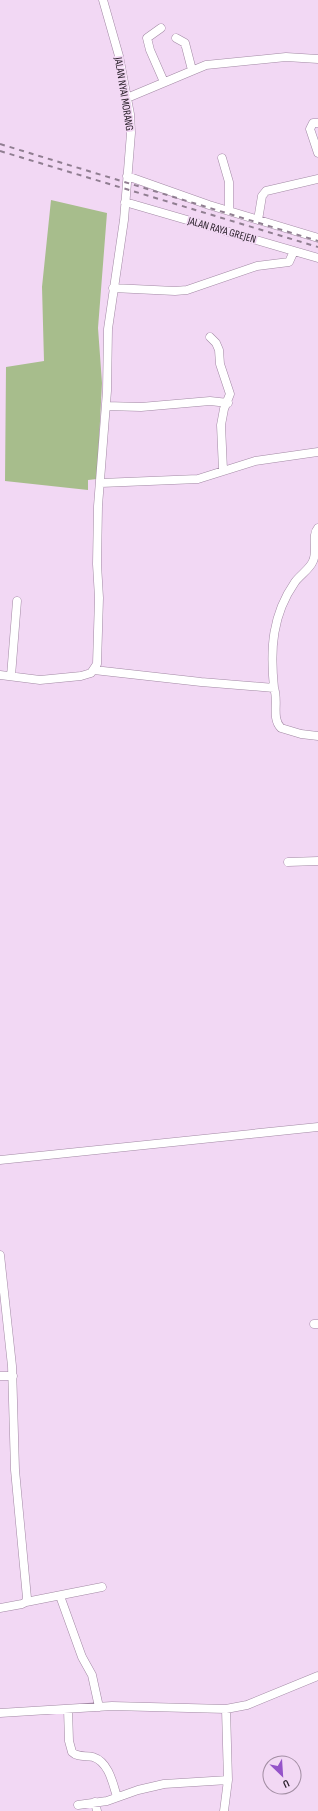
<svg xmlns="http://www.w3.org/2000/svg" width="318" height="1811" viewBox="0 0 318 1811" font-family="'Sofia Sans Condensed',sans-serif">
	<rect width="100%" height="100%" fill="#f2d8f4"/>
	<path fill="#a7bd8c" d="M51,200L107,213L98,328L102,383L97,479L88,480V490L5,481L6,367L44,361L42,287Z"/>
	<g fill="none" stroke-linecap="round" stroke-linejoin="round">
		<defs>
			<path id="minor" d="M161,28L147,38L150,50L164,82
				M176,38L185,43L192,70
				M127,98L206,65L286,57L318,59
				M318,123H313L310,129L318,153
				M222,158L229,182V211
				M127,176L209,205L318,238
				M125,202L318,258
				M258,220L262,196L266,191L318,179
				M113,288L175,291L187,290L257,266L289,262L294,251
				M210,337L216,343L219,350L220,364L230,394L224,409L221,425L223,470
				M106,406L141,407L210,401L228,403
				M101,483L198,479L255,461L318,452
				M94,670L201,682L274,688C279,701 271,718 281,728L301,734L318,736
				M0,675L40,680L81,676L91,673L97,664L99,598L97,564L98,506L107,391L108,329L124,220L131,133L130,114L119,56L103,0
				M11,676L17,601
				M274,688C270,649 272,615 295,582C300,575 310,569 313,561C318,550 311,536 318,528
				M288,862L318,861
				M0,1160L318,1127
				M0,1255L12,1366L15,1470L27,1598L26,1602L22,1604L0,1608
				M314,1324H318
				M0,1376H13
				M60,1596L82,1657L92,1675L99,1707
				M26,1602L102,1587
				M68,1709L69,1741L72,1752C78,1758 86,1755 93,1757C109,1762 113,1784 117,1797
				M0,1713L112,1706L226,1709L247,1705L318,1676
				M95,1802L97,1811
				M78,1805L107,1801L138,1790L164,1784L228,1780
				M224,1811L228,1780L226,1709"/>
		</defs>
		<use href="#minor" stroke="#a289a4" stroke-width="9"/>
		<use href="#minor" stroke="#fff" stroke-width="8"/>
		<path stroke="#907e91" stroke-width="2" stroke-dasharray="5 5" stroke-linecap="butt" d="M0,144L318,241
			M0,151L318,247"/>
	</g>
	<g text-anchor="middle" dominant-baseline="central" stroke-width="3.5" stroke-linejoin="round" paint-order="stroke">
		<g font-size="11" fill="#2a202a" stroke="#f2d8f4">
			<text transform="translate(124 94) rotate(81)">JALAN NYAI MORANG</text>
			<text transform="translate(222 230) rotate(16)">JALAN RAYA GREJEN</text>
		</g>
	</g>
	<g transform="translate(282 1775) rotate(155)"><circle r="19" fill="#f2d8f4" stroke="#a28ea3"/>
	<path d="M0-3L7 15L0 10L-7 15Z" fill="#9553c9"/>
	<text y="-6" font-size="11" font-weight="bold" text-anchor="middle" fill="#2a202a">U</text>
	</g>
</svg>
